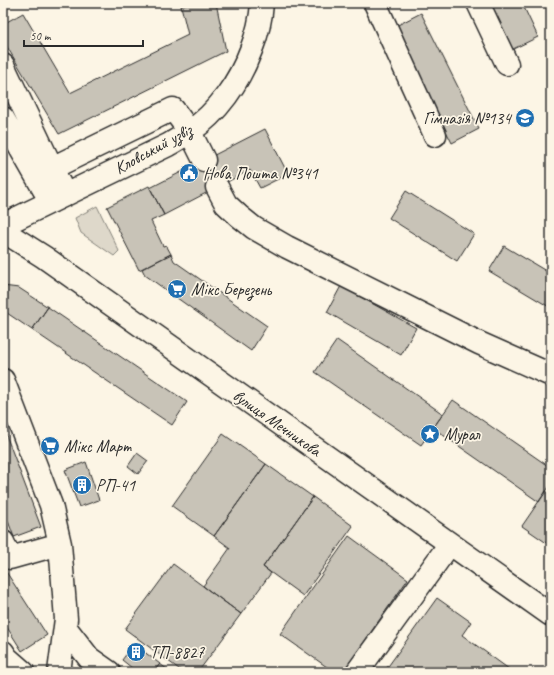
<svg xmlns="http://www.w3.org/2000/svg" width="554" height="675" viewBox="0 0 554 675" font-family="Caveat,sans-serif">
	<rect width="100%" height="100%" fill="#fcf5e5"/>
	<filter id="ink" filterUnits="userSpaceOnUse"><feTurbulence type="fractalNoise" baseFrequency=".025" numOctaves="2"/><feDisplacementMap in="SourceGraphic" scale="8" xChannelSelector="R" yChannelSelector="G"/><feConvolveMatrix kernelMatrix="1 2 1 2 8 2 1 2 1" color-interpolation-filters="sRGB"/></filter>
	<g filter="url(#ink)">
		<path fill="#ded8ca" stroke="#84827a" d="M97,206L119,251L114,256L81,233L75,218Z"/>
		<path fill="#c8c3b7" stroke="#2b2b2b" d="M193,3H216L226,51L59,134L3,40V24L23,13L70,93L188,35L181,6Z
			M488,3H522L538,37L511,50Z
			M421,13L479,129L452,143L394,27Z
			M265,129L288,174L260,188L250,170L164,215L150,188Z
			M149,186L164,215L151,221L163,246L166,245L171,254L139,270L107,207Z
			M406,191L474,234L457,261L389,218Z
			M504,246L551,274V308L489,271Z
			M171,254L174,261L267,326L251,351L145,275L142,269Z
			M3,286L19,288L48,307L32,330L7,313H3Z
			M341,286L416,328L401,355L327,312Z
			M48,307L187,402L172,425L32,330Z
			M337,340L443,414L421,445L315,372Z
			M453,400L551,468V484L539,502L433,428Z
			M3,427L41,527L14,537L3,508Z
			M223,434L266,464L214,536L172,506Z
			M137,453L148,461L138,474L128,466Z
			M86,462L99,500L79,507L65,470Z
			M266,464L313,497L263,567L271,573L241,614L203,586L230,548L214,536Z
			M546,491L551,495V546L522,526Z
			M313,497L353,526L303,596L263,567Z
			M349,536L408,579L343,672H334L280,634Z
			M173,564L241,614L198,672H183L125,629Z
			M3,567L47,635L22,651L3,621Z
			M437,598L471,622L462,635L513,672H384Z
			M134,644L160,664L153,672H137L122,660Z
			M160,664L171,672H153Z"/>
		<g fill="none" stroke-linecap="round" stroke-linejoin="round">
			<path stroke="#d2cdc0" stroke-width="22" stroke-dasharray="22 11" stroke-linecap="butt" d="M204,160L217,187"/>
			<defs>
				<path id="minor" d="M375,3L435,135
					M478,3L507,64
					M3,65L52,168
					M3,118L51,202
					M217,187L226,204L239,216L254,228L287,247L479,343L551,375
					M65,195L52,168L173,109L190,132L204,160
					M3,225L168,145C175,141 182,137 189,132C218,113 239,82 251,50C257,35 261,20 262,3
					M3,231L44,257L551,615
					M3,380L51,505L60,544L66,619L59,672
					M3,542L10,558L60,544
					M65,627L89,658L109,672
					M3,652L7,658L23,672
					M357,672L449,545"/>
			</defs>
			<use href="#minor" stroke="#2b2b2b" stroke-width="25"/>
			<use href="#minor" stroke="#fcf5e5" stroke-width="22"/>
		</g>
	</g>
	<defs>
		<symbol id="school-disc" viewBox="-11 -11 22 22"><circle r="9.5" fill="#1f6fb2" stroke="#fcf5e5"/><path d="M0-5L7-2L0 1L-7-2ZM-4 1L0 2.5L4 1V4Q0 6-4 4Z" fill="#fff"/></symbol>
		<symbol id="civic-disc" viewBox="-11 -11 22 22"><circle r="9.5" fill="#1f6fb2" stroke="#fcf5e5"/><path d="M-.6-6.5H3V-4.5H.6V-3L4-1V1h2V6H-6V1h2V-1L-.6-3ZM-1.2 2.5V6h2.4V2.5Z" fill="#fff"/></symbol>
		<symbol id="supermarket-disc" viewBox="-11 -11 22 22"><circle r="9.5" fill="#1f6fb2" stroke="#fcf5e5"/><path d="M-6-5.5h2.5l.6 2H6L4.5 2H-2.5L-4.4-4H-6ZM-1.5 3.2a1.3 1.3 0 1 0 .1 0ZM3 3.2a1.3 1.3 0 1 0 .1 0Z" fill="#fff"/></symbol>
		<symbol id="sight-disc" viewBox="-11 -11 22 22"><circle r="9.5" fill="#1f6fb2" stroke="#fcf5e5"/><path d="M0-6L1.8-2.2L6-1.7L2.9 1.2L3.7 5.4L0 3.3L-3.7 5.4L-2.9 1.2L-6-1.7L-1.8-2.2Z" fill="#fff"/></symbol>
		<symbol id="building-disc" viewBox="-11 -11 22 22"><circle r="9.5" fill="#1f6fb2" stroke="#fcf5e5"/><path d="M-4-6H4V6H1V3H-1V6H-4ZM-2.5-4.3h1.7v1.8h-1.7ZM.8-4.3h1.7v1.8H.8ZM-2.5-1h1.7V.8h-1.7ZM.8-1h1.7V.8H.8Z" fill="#fff"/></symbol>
	</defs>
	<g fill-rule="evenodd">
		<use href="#school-disc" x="514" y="107" width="22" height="22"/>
		<use href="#civic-disc" x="178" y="162" width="22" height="22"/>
		<use href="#supermarket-disc" x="166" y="278" width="22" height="22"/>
		<use href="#sight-disc" x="419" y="423" width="22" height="22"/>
		<use href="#supermarket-disc" x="39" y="435" width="22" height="22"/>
		<use href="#building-disc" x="71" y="474" width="22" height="22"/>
		<use href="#building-disc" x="125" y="641" width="22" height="22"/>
	</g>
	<g text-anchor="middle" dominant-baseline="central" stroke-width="3.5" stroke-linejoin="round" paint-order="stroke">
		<g font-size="17" fill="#2b2b2b" stroke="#fcf5e5" text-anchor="start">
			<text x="511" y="118" text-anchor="end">Гімназія №134</text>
			<text x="203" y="173">Нова Пошта №341</text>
			<text x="191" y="289">Мікс Березень</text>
			<text x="444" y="434">Мурал</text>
			<text x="64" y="446">Мікс Март</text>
			<text x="96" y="485">РП-41</text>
			<text x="150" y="652">ТП-8827</text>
		</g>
		<g font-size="17" fill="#2b2b2b" stroke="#fcf5e5">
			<text transform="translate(153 149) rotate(-29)">Кловський узвіз</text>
			<text transform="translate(277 423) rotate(35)">вулиця Мечникова</text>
		</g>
	</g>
	<rect width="554" height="675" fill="none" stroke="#fcf5e5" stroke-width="16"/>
	<rect x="8" y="8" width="538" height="659" fill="none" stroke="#2b2b2b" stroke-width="1.5" filter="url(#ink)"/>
	<path d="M24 40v6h119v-6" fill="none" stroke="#2b2b2b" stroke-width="2"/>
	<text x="30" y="40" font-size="12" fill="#2b2b2b" stroke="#fcf5e5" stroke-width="3" paint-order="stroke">50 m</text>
</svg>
